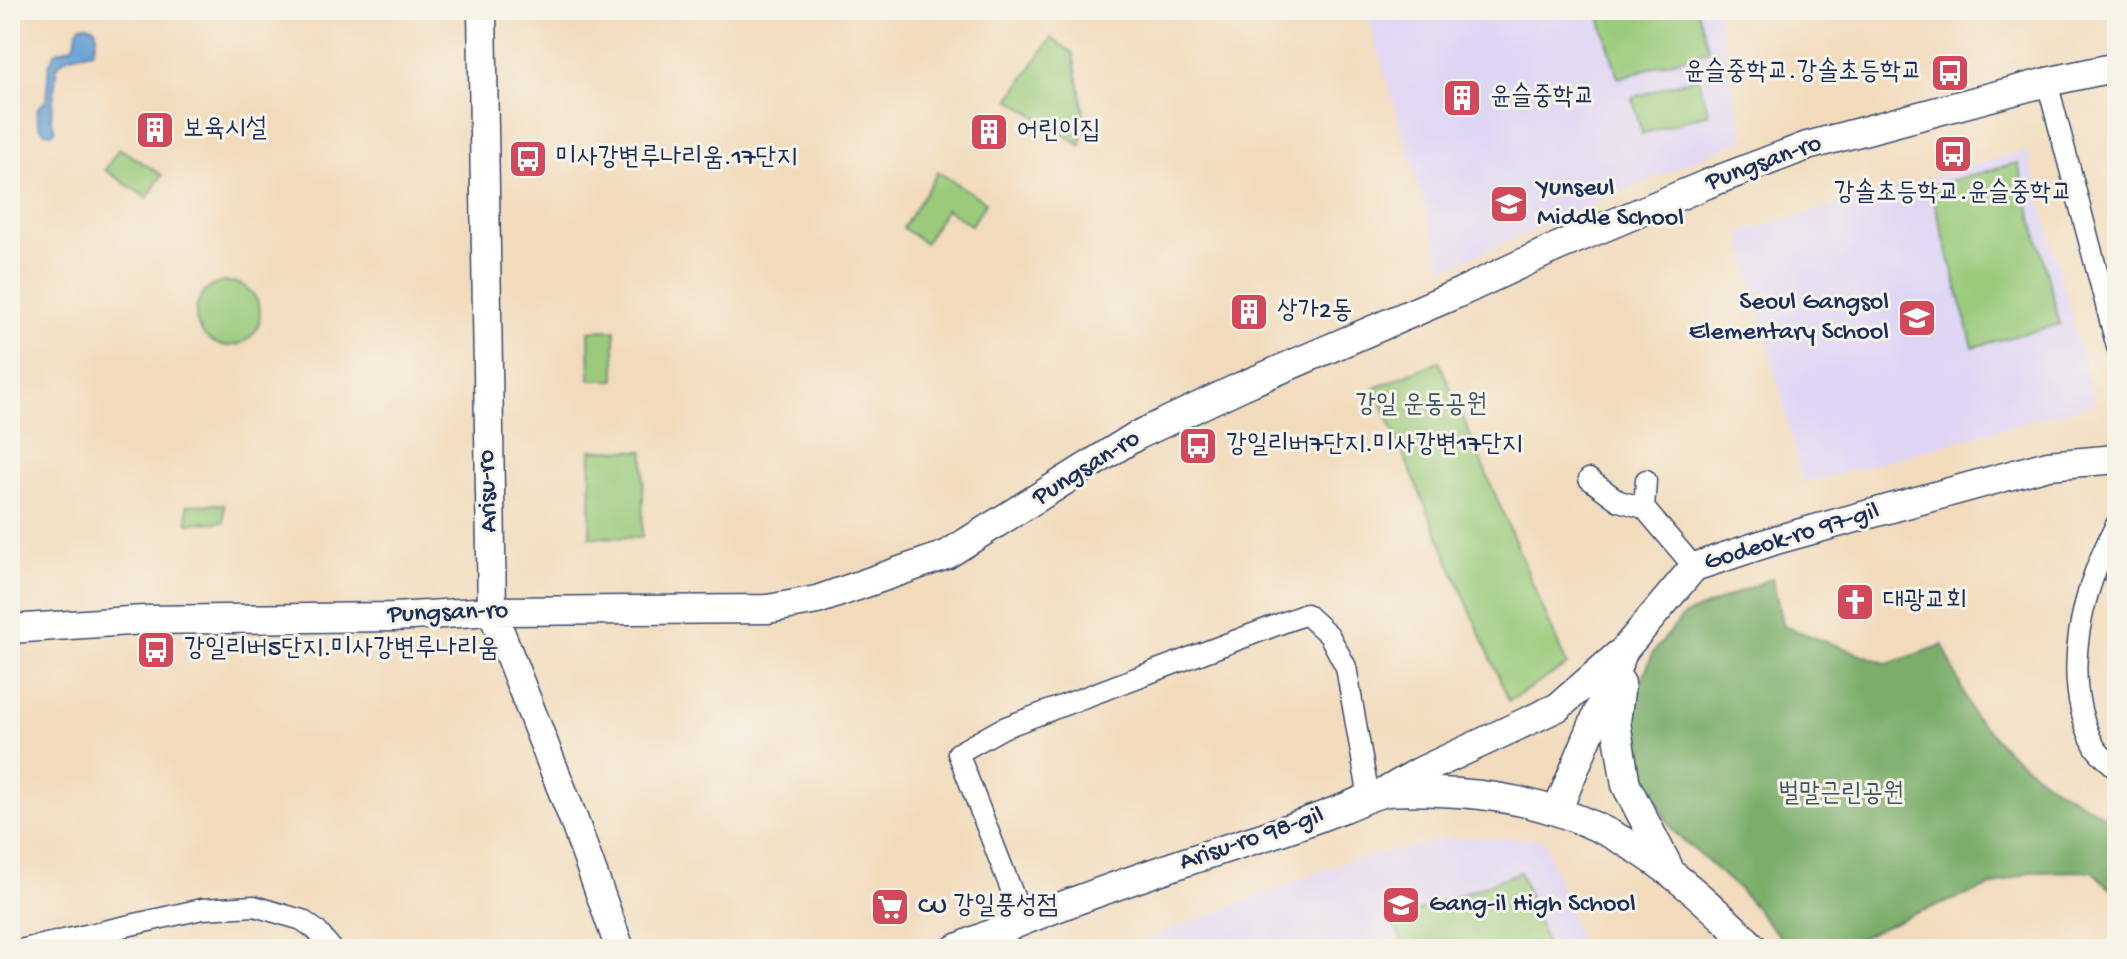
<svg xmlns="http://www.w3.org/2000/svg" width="2127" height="959" viewBox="0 0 2127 959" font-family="'Gochi Hand','Poor Story',sans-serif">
	<rect width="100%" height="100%" fill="#f7f3e8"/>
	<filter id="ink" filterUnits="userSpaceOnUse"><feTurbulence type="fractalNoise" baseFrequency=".0125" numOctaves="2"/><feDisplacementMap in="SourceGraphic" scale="16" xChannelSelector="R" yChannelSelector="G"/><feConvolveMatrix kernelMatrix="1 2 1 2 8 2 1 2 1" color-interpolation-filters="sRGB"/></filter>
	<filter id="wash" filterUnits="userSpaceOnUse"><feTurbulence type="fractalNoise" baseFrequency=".006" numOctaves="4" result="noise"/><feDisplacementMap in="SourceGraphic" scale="32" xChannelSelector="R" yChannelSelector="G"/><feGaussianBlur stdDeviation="1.8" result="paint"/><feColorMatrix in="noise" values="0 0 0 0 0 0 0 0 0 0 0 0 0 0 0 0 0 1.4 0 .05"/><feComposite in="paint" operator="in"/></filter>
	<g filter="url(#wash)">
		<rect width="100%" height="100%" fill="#f2dbbc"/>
		<path fill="#dfd5f5" d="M1366,10H1717L1744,139L1443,269Z
			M2027,150L2095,403L1803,484L1740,233Z
			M1452,838L1544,839L1582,949L1123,948L1348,861Z"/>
		<path fill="#9aca7a" stroke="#5a7c6c" stroke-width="2" d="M1598,10H1697L1709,50L1618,78Z
			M1051,38L1073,53L1084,112L1081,146L1010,99Z
			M1698,77L1709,113L1642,134L1632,98Z
			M119,148L162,175L147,198L105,170Z
			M2018,163L2060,324L1973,347L1930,186Z
			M938,172L986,202L971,225L946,209L925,243L903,228Z
			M196 314a32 32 0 1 1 64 0a32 32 0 1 1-64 0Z
			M615,330V380H590L589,331Z
			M1439,361L1567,665L1509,701L1375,388Z
			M591,450L644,451L642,538L590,537Z
			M224,504V522L188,523L187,505Z
			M1520,872L1548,949H1404L1394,920Z"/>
		<path fill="#7bae6a" stroke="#4b6e64" stroke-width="2" d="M1772,578L1783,626L1888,664L1943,645L1973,715L2008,752L2044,780L2117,824V895L2092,871L2031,872L1916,913L1835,949H1790L1741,891L1673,831L1645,783L1634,743L1636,695L1653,653L1683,616Z"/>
		<path fill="#63a0d4" stroke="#3f6899" stroke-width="2" d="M88,25L95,28L97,35L93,51L67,57L57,66L51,118L55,130L53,133C38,134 36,119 38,107L46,101L49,65L55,53C72,44 75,53 77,30L80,26Z"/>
	</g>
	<g filter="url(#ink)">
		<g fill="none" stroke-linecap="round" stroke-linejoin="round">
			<defs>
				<path id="street" d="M2047,82L2117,347
					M1589,479L1619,501L1644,508L1694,567
					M1644,508L1646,480
					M2117,523C2082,589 2058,678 2095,747C2100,755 2110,762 2117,769
					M1023,920L958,753L1003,728L1306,614L1329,635L1346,667L1369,798
					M24,949L202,909L254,906L302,920L316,930L332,949"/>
				<path id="secondary" d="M482,10L492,611L573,818L620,949
					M10,629L144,620L394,617L492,611L768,609L817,600L946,555L1136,436L1242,386L1461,292L1557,247L1707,184L1807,146L2047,82L2117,67
					M1621,683L1616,722L1626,785L1668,866
					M1388,790L1419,772L1558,707L1619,654
					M1557,811L1624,650L1694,567L1779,539L2048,465L2117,459
					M955,949C1053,907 1154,871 1256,839C1285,830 1313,820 1341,809C1355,804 1372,794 1387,792C1410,790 1435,792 1459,793C1591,802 1665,859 1755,949"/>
			</defs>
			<use href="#street" stroke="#3b496c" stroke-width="23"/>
			<use href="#secondary" stroke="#3b496c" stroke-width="31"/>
			<use href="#street" stroke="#fff" stroke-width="20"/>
			<use href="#secondary" stroke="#fff" stroke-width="28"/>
		</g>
	</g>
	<defs>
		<symbol id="bus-square" viewBox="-11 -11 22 22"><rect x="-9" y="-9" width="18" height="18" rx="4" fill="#d1495b" stroke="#f7f3e8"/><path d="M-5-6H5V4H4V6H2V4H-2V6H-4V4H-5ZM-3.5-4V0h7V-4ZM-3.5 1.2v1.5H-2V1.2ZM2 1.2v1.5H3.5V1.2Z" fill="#fff"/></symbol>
		<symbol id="building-square" viewBox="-11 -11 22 22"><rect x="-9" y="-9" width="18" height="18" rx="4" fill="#d1495b" stroke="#f7f3e8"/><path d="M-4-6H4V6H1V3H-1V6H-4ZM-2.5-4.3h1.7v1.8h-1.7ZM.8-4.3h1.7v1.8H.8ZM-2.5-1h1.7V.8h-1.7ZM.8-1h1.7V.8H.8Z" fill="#fff"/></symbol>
		<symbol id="school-square" viewBox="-11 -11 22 22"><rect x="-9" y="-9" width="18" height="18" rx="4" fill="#d1495b" stroke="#f7f3e8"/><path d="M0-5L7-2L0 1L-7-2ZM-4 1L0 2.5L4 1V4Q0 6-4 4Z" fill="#fff"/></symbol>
		<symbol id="church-square" viewBox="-11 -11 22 22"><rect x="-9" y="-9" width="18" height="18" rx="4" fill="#d1495b" stroke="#f7f3e8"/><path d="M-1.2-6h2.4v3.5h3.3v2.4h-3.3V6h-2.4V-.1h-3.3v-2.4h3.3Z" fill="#fff"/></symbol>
		<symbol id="supermarket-square" viewBox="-11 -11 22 22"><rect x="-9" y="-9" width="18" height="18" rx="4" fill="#d1495b" stroke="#f7f3e8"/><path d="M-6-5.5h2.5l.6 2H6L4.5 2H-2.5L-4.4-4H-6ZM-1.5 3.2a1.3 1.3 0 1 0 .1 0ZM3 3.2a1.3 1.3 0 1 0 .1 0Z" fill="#fff"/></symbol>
	</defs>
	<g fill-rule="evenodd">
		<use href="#bus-square" x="1928" y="51" width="44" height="44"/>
		<use href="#building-square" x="1440" y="76" width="44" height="44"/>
		<use href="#building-square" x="133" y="108" width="44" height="44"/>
		<use href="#building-square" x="967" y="110" width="44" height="44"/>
		<use href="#bus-square" x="1931" y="132" width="44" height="44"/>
		<use href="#bus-square" x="506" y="137" width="44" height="44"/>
		<use href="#school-square" x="1487" y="182" width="44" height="44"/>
		<use href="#building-square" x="1227" y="290" width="44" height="44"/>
		<use href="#school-square" x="1895" y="296" width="44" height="44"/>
		<use href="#bus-square" x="1176" y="424" width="44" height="44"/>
		<use href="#church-square" x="1833" y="580" width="44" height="44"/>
		<use href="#bus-square" x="134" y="628" width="44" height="44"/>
		<use href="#school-square" x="1379" y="883" width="44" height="44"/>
		<use href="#supermarket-square" x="868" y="885" width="44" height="44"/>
	</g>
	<g text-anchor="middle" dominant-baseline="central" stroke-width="6" stroke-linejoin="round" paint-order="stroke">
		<g font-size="26" fill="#1b2f5e" stroke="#f7f3e8" text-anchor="start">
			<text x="1922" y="73" text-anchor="end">윤슬중학교.강솔초등학교</text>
			<text x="1490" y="98">윤슬중학교</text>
			<text x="183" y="130">보육시설</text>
			<text x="1017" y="132">어린이집</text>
			<text x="556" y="159">미사강변루나리움.17단지</text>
			<text x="1537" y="189">Yunseul<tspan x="1537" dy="30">Middle School</tspan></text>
			<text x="1953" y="194" text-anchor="middle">강솔초등학교.윤슬중학교</text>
			<text x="1889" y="303" text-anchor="end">Seoul Gangsol<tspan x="1889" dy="30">Elementary School</tspan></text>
			<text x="1277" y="312">상가2동</text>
			<text x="1226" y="446">강일리버7단지.미사강변17단지</text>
			<text x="1883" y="602">대광교회</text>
			<text x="184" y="650">강일리버5단지.미사강변루나리움</text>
			<text x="1429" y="905">Gang-il High School</text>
			<text x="918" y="907">CU 강일풍성점</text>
		</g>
		<g font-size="26" fill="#1b2f5e" stroke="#f7f3e8">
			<text transform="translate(1764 164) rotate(-20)">Pungsan-ro</text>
			<text transform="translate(1087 469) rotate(-32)">Pungsan-ro</text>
			<text transform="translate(489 491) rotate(-92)">Arisu-ro</text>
			<text transform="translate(1792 538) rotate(-17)">Godeok-ro 97-gil</text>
			<text transform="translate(448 614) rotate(-2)">Pungsan-ro</text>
			<text transform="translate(1252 840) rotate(-19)">Arisu-ro 98-gil</text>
		</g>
		<g font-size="26" fill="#3b5665" stroke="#f7f3e8">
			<text x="1421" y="406">강일 운동공원</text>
			<text x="1841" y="795">벌말근린공원</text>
		</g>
	</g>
	<rect width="2127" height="959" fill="none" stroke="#f7f3e8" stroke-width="40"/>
</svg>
